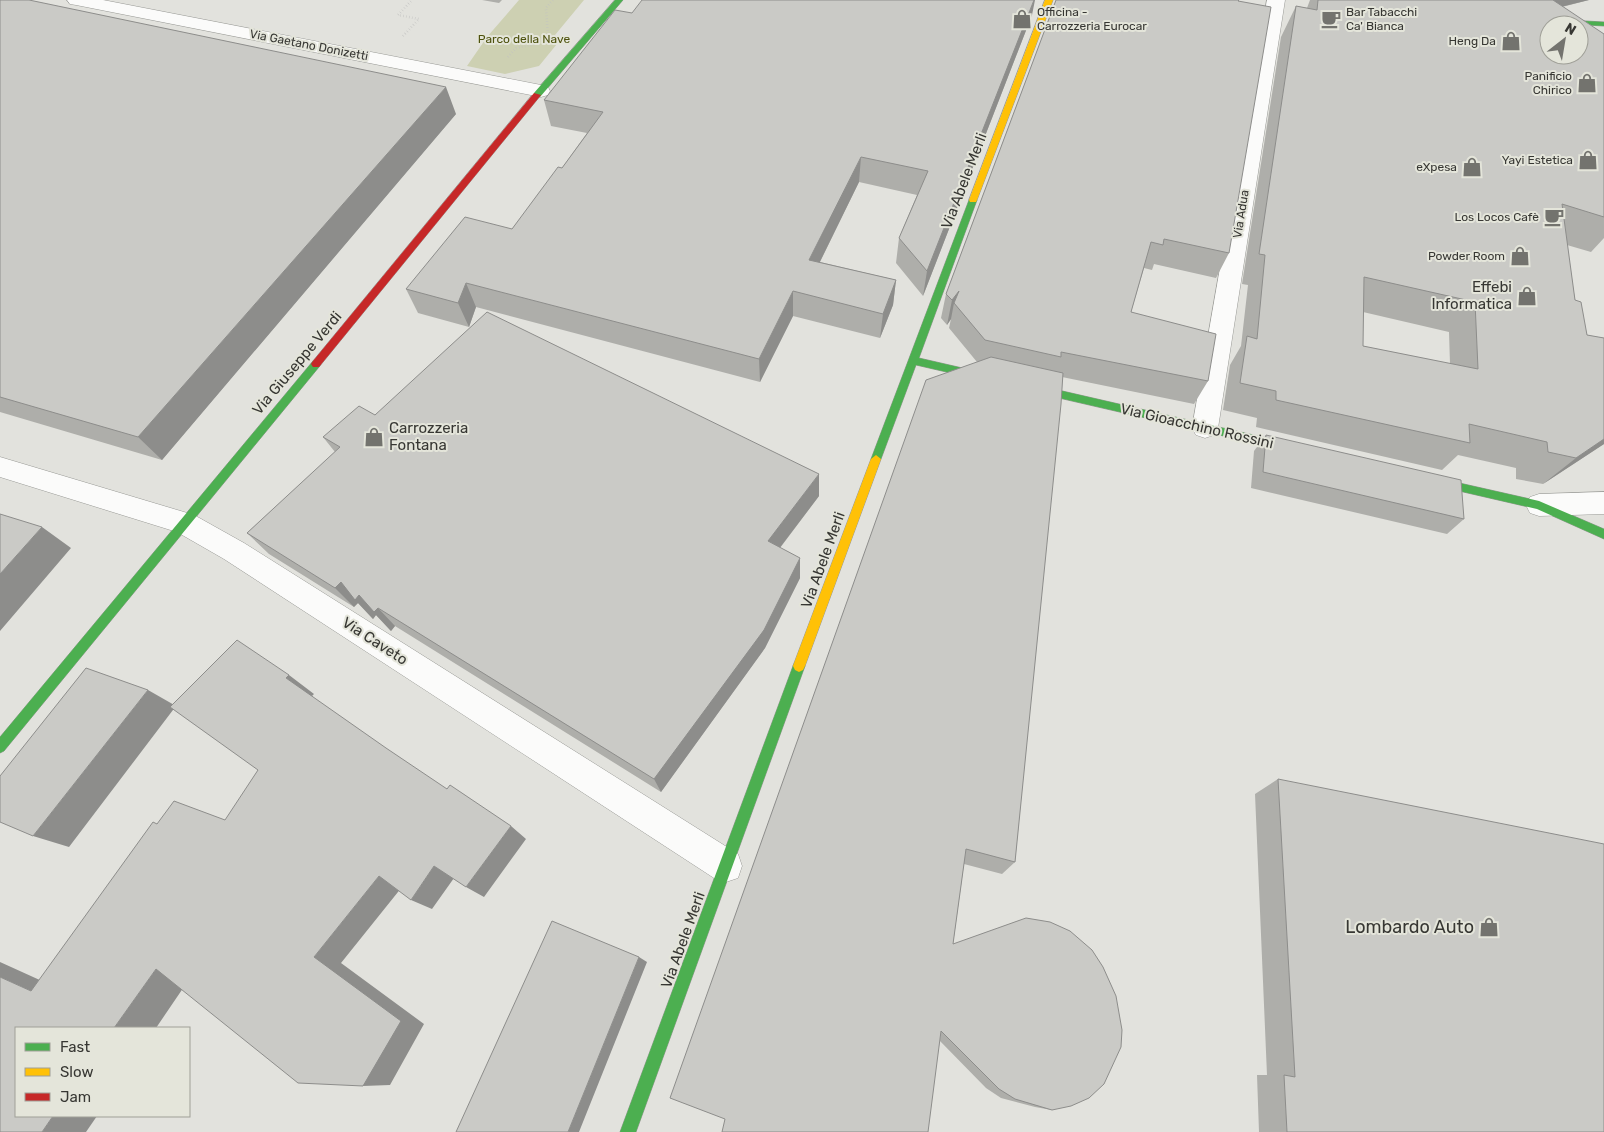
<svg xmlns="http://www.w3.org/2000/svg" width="1604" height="1132" viewBox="0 0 1604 1132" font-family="Rubik,sans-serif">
	<rect width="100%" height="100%" fill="#e2e2dd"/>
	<path fill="#cdd0b2" d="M519,0H584L555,35L561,39L539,66L505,74L467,66L487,37Z"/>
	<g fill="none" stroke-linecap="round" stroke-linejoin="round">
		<defs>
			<path id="street" d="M67,0H103L541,85L548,87L550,91L548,95L541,97L76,5L70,4Z
				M1267,0H1285L1218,428L1214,435L1205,438L1196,435L1192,428Z
				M0,457L194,515L244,543L738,854L742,866L738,878L726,882L714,878L224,559L177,532L0,477Z
				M1604,492V514L1539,516L1530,513L1526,505L1530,497L1539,494Z"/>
			<path id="fast" d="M615,0H623L540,97H534V93Z
				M1548,19L1604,22V26L1551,23H1548Z
				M973,197L977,200L919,358L1297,445L1301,446L1302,449L1301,452L1297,453L916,365L881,459L876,463L872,462L871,459L969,200Z
				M316,360L321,364L319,367L4,751L0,753V737L313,361Z
				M1424,475L1539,501L1604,529V539L1537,509L1420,482L1419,479Z
				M799,660L803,662L805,666L636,1132H620L793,666L795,662Z"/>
			<path id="slow" d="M1045,0H1053L977,200L976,202H970L969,200Z
				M876,455L881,459L805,666L803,670L799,672L795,670L793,666L871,459Z"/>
			<path id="jam" d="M534,93L541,95L319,367H313L311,364L313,361Z"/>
		</defs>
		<use href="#street" stroke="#999a96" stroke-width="1"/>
		<use href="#fast" stroke="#999a96" stroke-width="1"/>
		<use href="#slow" stroke="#999a96" stroke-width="1"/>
		<use href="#jam" stroke="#999a96" stroke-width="1"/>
		<path stroke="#c2c2c1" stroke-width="2.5" stroke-dasharray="0.5 2.5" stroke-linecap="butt" d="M403,36L419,19L398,15L412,0
			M548,37L546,8L553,0
			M508,57L516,48L542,43"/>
		<use href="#street" fill="#fbfbfa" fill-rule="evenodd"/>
		<use href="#fast" fill="#4caf50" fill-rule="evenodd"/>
		<use href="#slow" fill="#ffc107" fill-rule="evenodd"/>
		<use href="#jam" fill="#c62828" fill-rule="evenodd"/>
	</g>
	<path fill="#aeaeaa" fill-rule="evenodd" d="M0,0L456,114L162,460L0,412Z
		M482,0H502L499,3Z
		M1056,0L1229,253L1216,278L1154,264L1152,270L1144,268L1131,312L1208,381L1194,404L1062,377L1015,862L1002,874L964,864L953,944L1052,1110L1035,1107L1001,1098L986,1088L940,1041L977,362L949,328L951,319L947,325L941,318L946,294Z
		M1310,0H1589L1562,7L1604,34V238L1591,252L1567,245L1575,300L1587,335L1604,338V444L1543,484L1516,479V468L1458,455L1442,470L1256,427L1257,418L1223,410L1230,365L1241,346L1248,285L1242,284L1281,37L1296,6L1307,8ZM1363,312L1449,332L1450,364L1363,346Z
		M632,13L1032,15L923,296L896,263L899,238L917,195L859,182L820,262L896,280L893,305L880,338L793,316L760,382L476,307L469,327L418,313L406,289L512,229L562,168L587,133L551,126L544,100Z
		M375,415L819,496L780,548L800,578L765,648L661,792L395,626L391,631L376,615L373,619L358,603L354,607L269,554L247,533L335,452L323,437Z
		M1266,435L1464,519L1447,534L1251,488L1254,451Z
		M1278,779L1604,1132H1259L1257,1075H1267L1255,794Z"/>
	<path fill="#8d8d8b" d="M1034,0H1035L1032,15L923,296L927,271Z
		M1549,0H1589L1540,12Z
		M446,87L456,114L162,460L138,437Z
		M861,157L859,182L809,284V260Z
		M896,280L893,305L880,338L883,314Z
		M466,283L476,307L469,327L458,303Z
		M793,291V316L760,382L759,359Z
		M959,291L954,303L951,319L947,325L952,300Z
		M1604,439V444L1543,484L1576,458Z
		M819,474V496L769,562L768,541Z
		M42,527L71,548L0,631V574Z
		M800,558V578L765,648L661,792L654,779Z
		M341,582L378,608L395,626L391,631L376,615L373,619L358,603L354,607L335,588Z
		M289,675L314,694L311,697L286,678Z
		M148,690L176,706L69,847L33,836Z
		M511,826L526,839L484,897L466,887Z
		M434,866L454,878L432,909L411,900Z
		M379,876L402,887L341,963L424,1024L390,1085L363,1086L314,957Z
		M639,957L647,962L579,1132H568Z
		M0,962L75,996L31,991L0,977Z
		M156,969L192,975L156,1028H114Z
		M53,1116H97L86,1132H42Z"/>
	<path fill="#cacac6" stroke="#8d8d8b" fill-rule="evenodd" d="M0,0H29L446,87L138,437L0,397Z
		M642,0H1034L927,271L899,238L928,171L861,157L809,260L896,280L883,314L793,291L759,359L466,283L458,303L406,289L465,217L512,229L558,167L562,168L603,112L544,100L615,10L632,13Z
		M1056,0H1239L1238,1L1271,7L1229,253L1164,239L1163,245L1151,242L1131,312L1216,334L1208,381L1061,352V357L985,340L954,303L959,291L952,300L946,294Z
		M1318,0H1553L1604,34V217L1562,204L1575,300L1581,302L1587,335L1604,338V439L1576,458L1548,452L1547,442L1469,424L1470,443L1276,400V391L1240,383L1247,336L1257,339L1265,255L1259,254L1296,6L1317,10ZM1549,25H1579V55H1549ZM1364,277L1475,302L1478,369L1363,346Z
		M487,312L819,474L768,541L800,558L764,630L654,779L378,608L374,612L359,595L355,600L341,582L335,588L247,533L340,447L323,437L359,406L375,415Z
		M991,357L1063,373L1061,404L1015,862L966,849L953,944L1026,918L1050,922L1070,931L1092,950L1103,967L1116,996L1122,1030L1121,1047L1104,1084L1089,1098L1071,1106L1052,1110L1015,1099L999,1089L941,1031L928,1132H722L725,1119L670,1098L926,380Z
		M1266,435L1461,480L1464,519L1263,472Z
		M0,514L42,527L0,574Z
		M237,640L289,675L286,678L386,748L447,789L450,785L511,826L466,887L434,866L411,900L379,876L314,957L401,1021L363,1086L298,1083L156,969L114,1028H16V1116H53L42,1132H0V977L31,991L153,822L157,824L174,801L225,820L258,770L170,707Z
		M86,668L148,690L33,836L0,822V776Z
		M1278,779L1604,844V1132H1287L1284,1075L1295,1077Z
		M552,921L639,957L568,1132H456Z"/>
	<defs>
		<symbol id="shop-bare" viewBox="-9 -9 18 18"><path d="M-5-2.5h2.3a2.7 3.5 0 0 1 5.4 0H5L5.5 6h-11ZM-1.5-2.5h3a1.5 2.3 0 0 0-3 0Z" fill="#73736e" stroke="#e4e5da" stroke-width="2.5" paint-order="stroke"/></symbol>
		<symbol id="cafe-bare" viewBox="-9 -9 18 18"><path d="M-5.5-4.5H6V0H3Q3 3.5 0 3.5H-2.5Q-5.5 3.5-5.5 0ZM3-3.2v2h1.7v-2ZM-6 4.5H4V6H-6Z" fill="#73736e" stroke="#e4e5da" stroke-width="2.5" paint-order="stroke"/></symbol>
	</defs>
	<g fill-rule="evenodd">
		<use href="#shop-bare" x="1008" y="5" width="28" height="28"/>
		<use href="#cafe-bare" x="1317" y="5" width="28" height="28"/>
		<use href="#shop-bare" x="1497" y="27" width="28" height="28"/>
		<use href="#shop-bare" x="1573" y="69" width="28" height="28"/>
		<use href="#shop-bare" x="1574" y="146" width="28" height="28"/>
		<use href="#shop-bare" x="1458" y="153" width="28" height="28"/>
		<use href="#cafe-bare" x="1540" y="203" width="28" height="28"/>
		<use href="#shop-bare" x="1506" y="242" width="28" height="28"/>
		<use href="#shop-bare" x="1513" y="282" width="28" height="28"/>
		<use href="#shop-bare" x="360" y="423" width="28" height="28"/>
		<use href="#shop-bare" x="1475" y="913" width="28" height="28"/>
	</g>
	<g text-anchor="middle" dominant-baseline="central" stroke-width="4" stroke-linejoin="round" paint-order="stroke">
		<g font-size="12" fill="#373733" stroke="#e4e5da" text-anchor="end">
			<text x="1037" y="12" text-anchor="start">Officina -<tspan x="1037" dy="14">Carrozzeria Eurocar</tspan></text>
			<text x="1346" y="12" text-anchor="start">Bar Tabacchi<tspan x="1346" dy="14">Ca' Bianca</tspan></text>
			<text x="1496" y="41">Heng Da</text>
			<text x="1572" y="76">Panificio<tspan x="1572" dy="14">Chirico</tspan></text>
			<text x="1573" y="160">Yayi Estetica</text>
			<text x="1457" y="167">eXpesa</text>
			<text x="1539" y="217">Los Locos Cafè</text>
			<text x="1505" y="256">Powder Room</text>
		</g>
		<g font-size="12" fill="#4d510d" stroke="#e4e5da">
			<text x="524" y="39">Parco della Nave</text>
		</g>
		<g font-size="12" fill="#373733" stroke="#e4e5da">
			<text transform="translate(309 45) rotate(11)">Via Gaetano Donizetti</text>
			<text transform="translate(1241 214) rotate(-81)">Via Adua</text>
		</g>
		<g font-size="15" fill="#373733" stroke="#e4e5da">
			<text transform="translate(964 181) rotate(-69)">Via Abele Merli</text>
			<text transform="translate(297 363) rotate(-50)">Via Giuseppe Verdi</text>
			<text transform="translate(1197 426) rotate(13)">Via Gioacchino Rossini</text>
			<text transform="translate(823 560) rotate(-70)">Via Abele Merli</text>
			<text transform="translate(375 641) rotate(33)">Via Caveto</text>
			<text transform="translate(683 940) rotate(-70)">Via Abele Merli</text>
		</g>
		<g font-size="15" fill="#373733" stroke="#e4e5da" text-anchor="end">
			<text x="1512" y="287">Effebi<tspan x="1512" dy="17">Informatica</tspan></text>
			<text x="389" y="428" text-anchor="start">Carrozzeria<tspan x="389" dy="17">Fontana</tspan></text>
		</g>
		<g font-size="18" fill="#373733" stroke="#e4e5da" text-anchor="end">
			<text x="1474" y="927">Lombardo Auto</text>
		</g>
	</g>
	<rect x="15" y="1027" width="175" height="90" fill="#e4e5da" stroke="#9f9f97"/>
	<rect x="25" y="1043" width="25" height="8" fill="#4caf50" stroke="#9f9f97"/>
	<text x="60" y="1052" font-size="15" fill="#373733">Fast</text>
	<rect x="25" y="1068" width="25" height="8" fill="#ffc107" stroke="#9f9f97"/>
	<text x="60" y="1077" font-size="15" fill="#373733">Slow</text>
	<rect x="25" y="1093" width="25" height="8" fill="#c62828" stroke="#9f9f97"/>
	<text x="60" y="1102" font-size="15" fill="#373733">Jam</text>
	<g transform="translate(1564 40) rotate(31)"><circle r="24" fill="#e4e5da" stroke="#9f9f97"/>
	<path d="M0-4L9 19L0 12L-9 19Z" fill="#73736e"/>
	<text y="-8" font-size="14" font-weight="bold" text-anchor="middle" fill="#373733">N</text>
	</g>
</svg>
